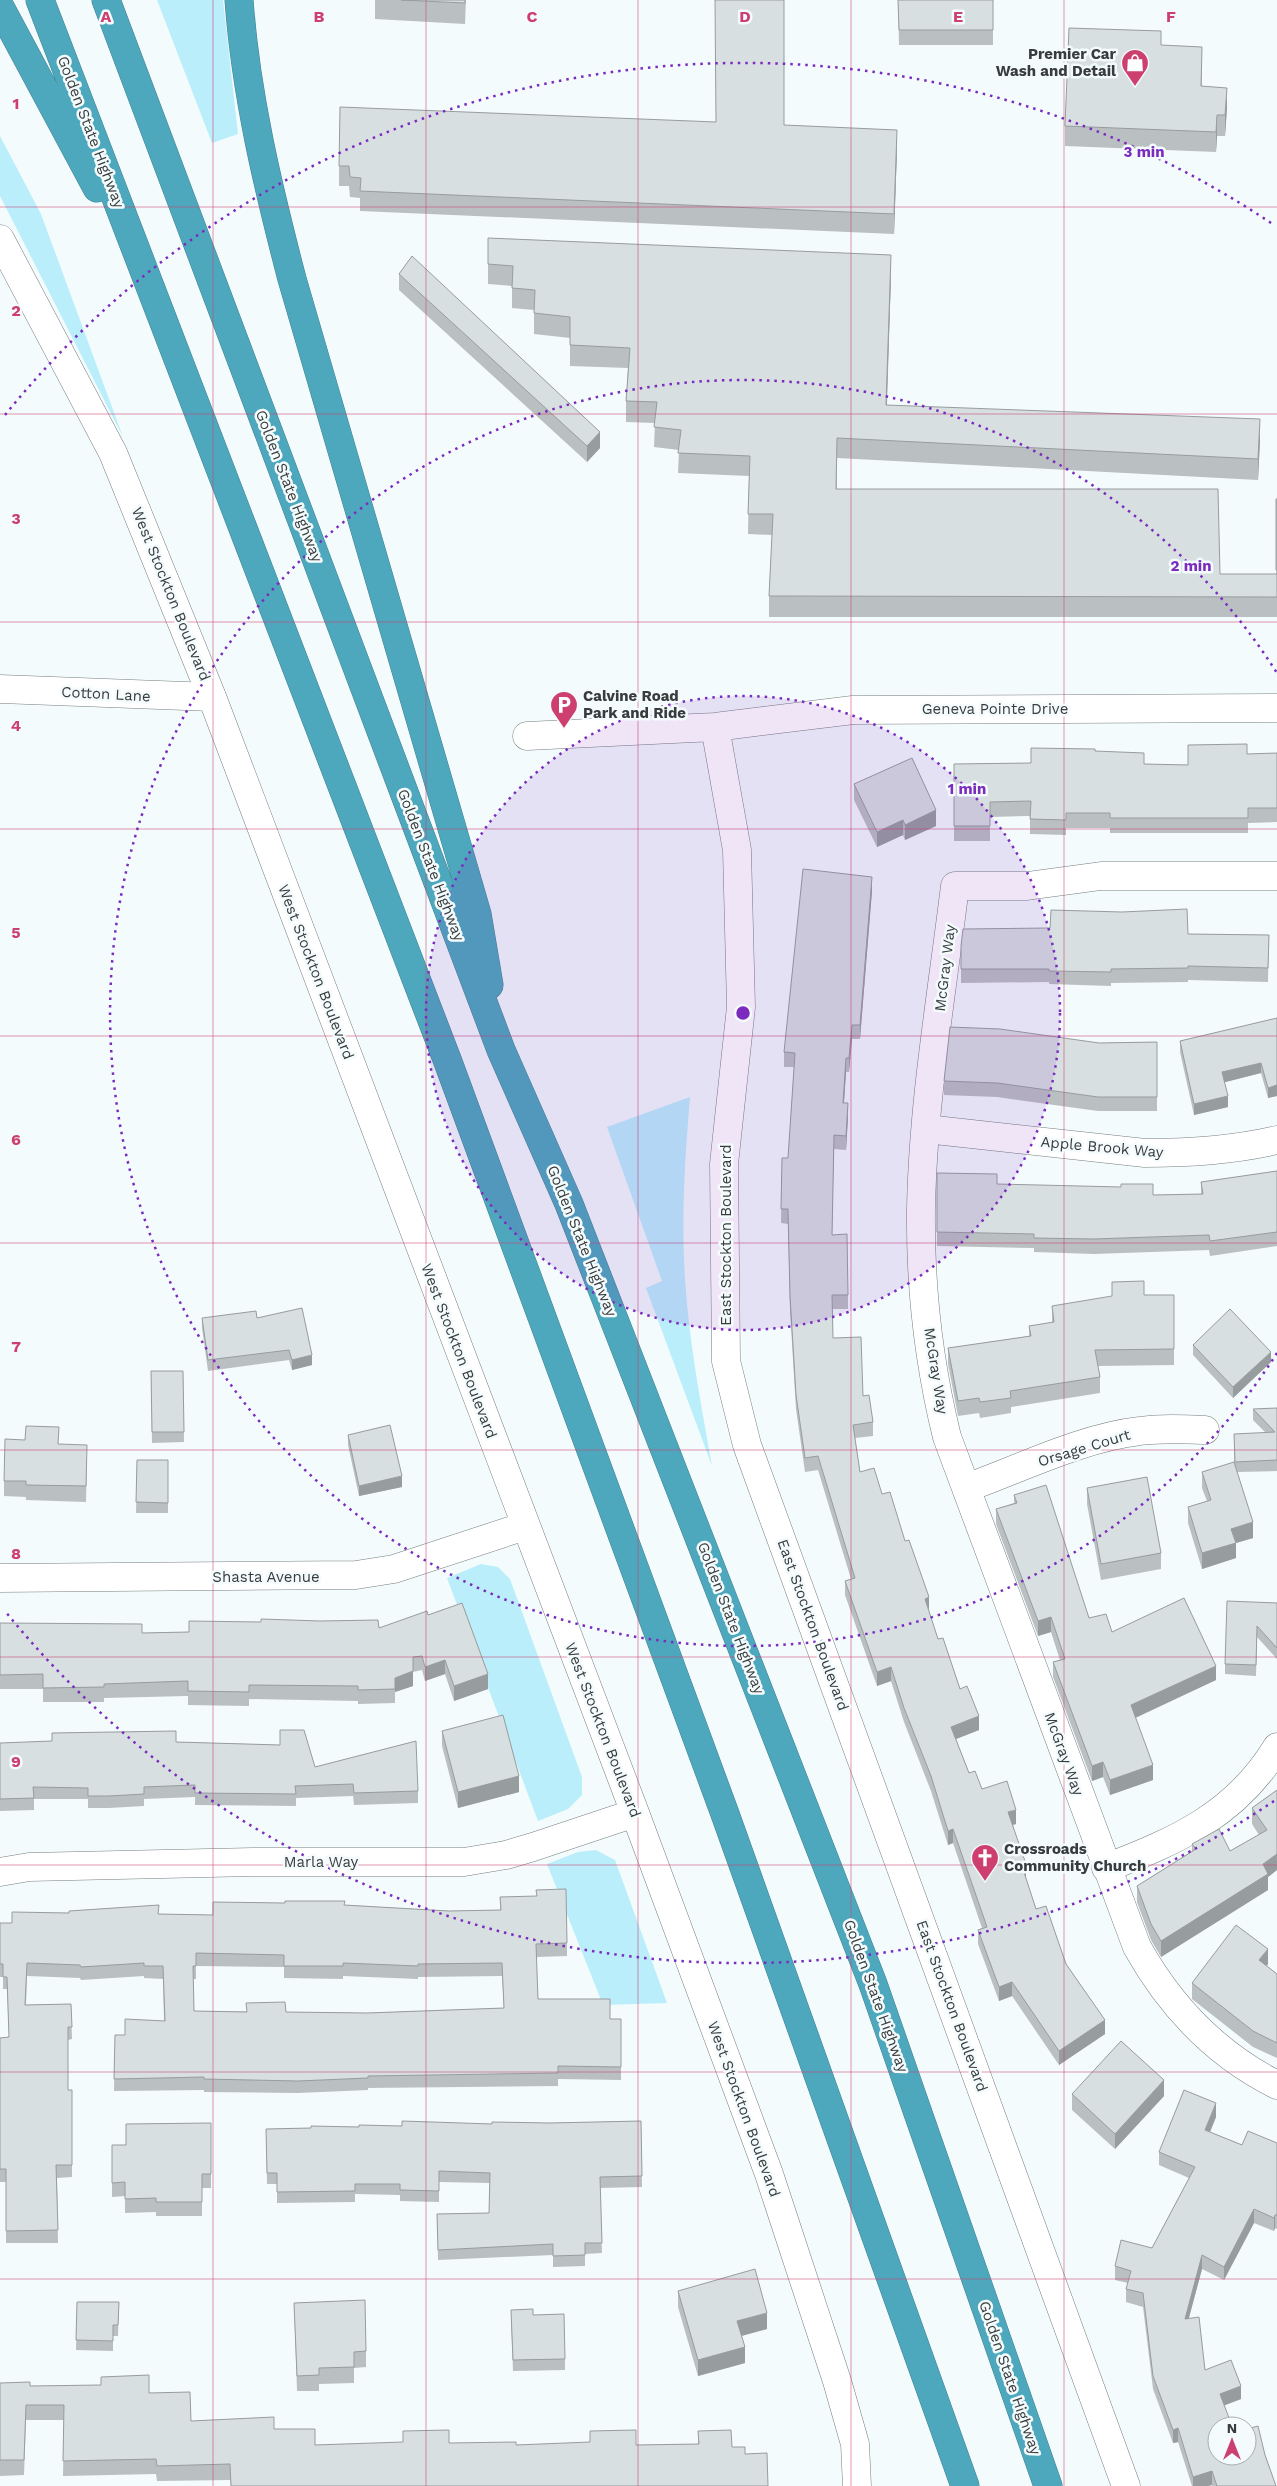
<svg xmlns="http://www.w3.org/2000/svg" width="1277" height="2486" viewBox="0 0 1277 2486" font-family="'Work Sans',sans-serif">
	<rect width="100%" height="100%" fill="#f4fbfd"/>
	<path fill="#baeefb" d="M157,0H223L238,134L212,143Z
		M0,136L41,214L123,437L0,196Z
		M690,1097C685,1158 681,1218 685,1279C689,1342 701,1404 712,1466L646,1288L662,1281L607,1127Z
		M481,1564L498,1567L510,1579L582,1777V1795L568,1809L538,1821L447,1578Z
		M596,1850L615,1860L667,2003L603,2005L547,1864L578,1852Z"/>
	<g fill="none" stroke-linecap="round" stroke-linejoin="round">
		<defs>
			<path id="minor" d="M0,239L113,453L212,697L635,1813L769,2174L837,2381L855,2444L857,2486
				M0,689L212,697
				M715,727L737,850L741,1007L724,1164L726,1361L747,1445L1126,2486
				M527,736L715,727L853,710L1277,708
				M1277,876H1101L1027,886H955C942,993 923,1101 921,1209C920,1284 929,1364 947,1437L1137,1947C1170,2006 1215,2054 1277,2085
				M926,1129L1145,1153C1190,1153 1234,1150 1277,1140
				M966,1488C1019,1469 1084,1437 1140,1431C1162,1428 1183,1429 1205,1430
				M0,1578L356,1575L394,1569L525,1526
				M1106,1868C1176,1841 1236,1815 1277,1747
				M0,1872L29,1867L253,1862H464L506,1855L533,1847L635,1813"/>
			<path id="highway" d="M40,0L448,1062L725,1814L965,2486
				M106,0L501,1050L569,1204L873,1984L1048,2486
				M239,0C246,96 268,187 292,279L477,914L489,985
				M0,7L97,188"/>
		</defs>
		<use href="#minor" stroke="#777e7f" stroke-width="29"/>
		<use href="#highway" stroke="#468290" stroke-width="29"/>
		<use href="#minor" stroke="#fff" stroke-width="28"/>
		<use href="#highway" stroke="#4da8bd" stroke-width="28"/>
	</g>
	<path fill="#bac0c2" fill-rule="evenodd" d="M375,0H466L465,24L375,19Z
		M898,0H993V45H899Z
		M1161,45L1202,67V86L1227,108L1225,136H1217L1216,152L1065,146V126Z
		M784,125L897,150L894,234L360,211V198L350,197L349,186H339V166Z
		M488,238L891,276L887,405L1260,440L1258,480L837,458V489L1220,574H1276V499H1277V617H769V596L772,535L748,534L749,476L678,473L679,450L654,447L655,423L626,422V401L628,368L570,366V338L534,334V310L512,308V286L488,284Z
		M399,274L600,448L587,462L399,290Z
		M1095,751L1144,764L1188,765L1247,754L1277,753V822L1248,823V833H1110V828H1066V835L1030,834V816L990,817V841H954V764L1031,763Z
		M854,784L936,826L905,840L903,835L877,847L854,800Z
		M872,891L860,1039H852L849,1072H846L844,1103L848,1117L846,1150L834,1149L832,1235L848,1295V1309H832L833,1338L863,1396L873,1422V1436L855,1438L860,1472L882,1494L905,1541L938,1639L979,1730L956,1739L969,1773L982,1789L1016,1824L1013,1825L1026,1879L1036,1909L1105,2034L1059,2065L1012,1996L999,2001L978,1944V1930L982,1928L953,1843L948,1845L931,1791L904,1722L891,1681L877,1686L845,1595V1581L851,1579L818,1470L805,1472L796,1409L790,1310L788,1224L781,1223L782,1158H788L794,1067H784V1052Z
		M1188,934L1269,935L1268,982L1188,980V982L1111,983V986L1049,984V982L961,983V946Z
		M1277,1018V1096L1268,1098L1261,1073L1224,1082L1228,1107L1194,1115L1180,1052V1041Z
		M1157,1042V1111H1098L997,1097L944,1095V1081L1099,1043Z
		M1277,1171V1246L1210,1256L1209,1250L1094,1254L1034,1252V1248L937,1246V1173L997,1184L1153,1195L1201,1194V1182Z
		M1144,1295H1174V1365L1098,1366L1100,1377V1393L1011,1407V1413L980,1418L979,1413L958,1416L948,1364V1348L1029,1336V1326L1052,1323V1306Z
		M202,1318H257L312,1365L292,1370L289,1360L208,1371L202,1328Z
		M1193,1345L1271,1362L1233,1398L1193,1355Z
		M151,1371H183L184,1442L152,1443Z
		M1277,1408V1471L1237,1472L1253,1538L1236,1543V1558L1202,1569L1188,1523V1507L1207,1501L1202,1488V1472L1234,1463V1434L1266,1433L1253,1420V1409Z
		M348,1435L402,1487L359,1496L348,1445Z
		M59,1444L87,1461L86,1502L26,1500V1497L4,1496V1481Z
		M137,1460H168V1513H136Z
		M1087,1488L1161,1553V1569L1101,1580L1087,1504Z
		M1014,1495L1089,1618L1112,1632L1216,1680L1135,1717L1153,1780L1110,1795L1103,1777L1092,1781L1053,1677V1662L1060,1660L1051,1632L1038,1636L996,1524V1509L1014,1503Z
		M1277,1603V1659L1257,1637L1256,1676L1225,1674V1664Z
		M428,1615L488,1689L454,1701L445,1674L425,1681L422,1670L413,1672V1686L395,1692V1703L358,1704V1701L249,1699V1706L188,1705V1696L104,1698V1702H43V1689H0V1623L142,1633L379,1628Z
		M280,1730L315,1767L418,1791V1803L354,1805L353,1796L296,1798V1806L195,1805V1797L144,1799V1806L109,1808H88V1799H34V1810L0,1811V1743L176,1742L280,1745Z
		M442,1731L519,1792L458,1808L442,1746Z
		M1277,1790V1870L1268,1877V1890L1161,1957L1151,1940L1137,1902V1886L1192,1851V1844L1230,1851L1259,1835L1252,1824V1808Z
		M500,1897L567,1943V1956L536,1957L538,1999L610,2019H621V2080L558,2079V2086L368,2088V2090L298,2093L204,2092V2090L114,2091L115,2035H125L164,2021L163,1979L144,1978V1976L81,1980L80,1978L27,1976L26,2005L71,2004L72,2039L68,2040V2090H72V2177L57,2178L58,2243H6V2182H0V2038L9,2037L7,1989H3V1977H0V1923H12L69,1913L213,1915L344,1905L449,1911L500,1910ZM196,1966L284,1967V1978L343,1979V1976L418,1979V1977L502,1976L504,2008L367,2013L194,2011L193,1979H196Z
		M1268,1964L1267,1966L1277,1974V2058L1253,2047L1192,1999V1983Z
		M1072,2094L1164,2096L1115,2149L1072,2110Z
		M1216,2117L1210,2132L1242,2145L1277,2143V2229L1275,2228L1274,2231L1254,2223L1224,2280L1202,2269L1189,2318L1205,2370L1241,2399L1225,2405L1217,2426L1265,2455L1276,2486H1212V2485L1208,2486H1192L1178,2442L1173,2443L1153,2389L1143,2307L1126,2302V2289L1128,2283L1115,2280V2266L1152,2248L1189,2178L1159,2165V2152Z
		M641,2121L642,2187L600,2188L602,2253L585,2254V2266L553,2267V2255L438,2260L437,2214L489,2213L490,2183L439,2182V2202L400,2201V2195L355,2194V2202L277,2203V2184H267L266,2129L550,2123Z
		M211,2123V2188H202V2216H156V2212L125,2213V2196L112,2197V2145H126Z
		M678,2291L767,2329L742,2336L745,2363L698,2376L678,2307Z
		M77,2302H119L118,2336H113V2351L76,2350Z
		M294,2303L366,2351V2367L354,2368V2383L319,2384V2391H297Z
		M533,2315L565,2359V2370L513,2371L511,2320Z
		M0,2383L30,2386L149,2393L191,2421L274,2429L315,2445L449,2443L516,2445H636L698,2444V2431L745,2454L768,2486H231L230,2480L157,2481L156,2474L63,2476L64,2420H26L24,2475L0,2476Z"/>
	<path fill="#979c9e" d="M1227,88V108L1225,136V115Z
		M1217,115V136L1216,152V132Z
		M897,130V150L894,234V214Z
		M891,255V276L886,425V405Z
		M1260,419V440L1258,480V459Z
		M600,432V448L587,462V446Z
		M936,810V826L905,840V825Z
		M903,820V835L877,847V832Z
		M872,877V891L860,1039V1025Z
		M852,1025V1039L849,1072V1058Z
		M846,1058V1072L843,1117V1103Z
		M1261,1063V1073L1222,1083V1072Z
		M1277,1085V1096L1268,1098V1088Z
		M1228,1096V1107L1194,1115V1104Z
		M848,1103V1117L846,1150V1136Z
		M1271,1352V1362L1233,1398V1387Z
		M312,1355V1365L292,1370V1360Z
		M402,1476V1487L359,1496V1486Z
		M1253,1522V1538L1236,1543V1558L1202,1569V1553L1231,1529Z
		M929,1597V1611L925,1599Z
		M1051,1617V1632L1038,1636V1621Z
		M445,1660V1674L425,1681V1667Z
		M1216,1666V1680L1131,1720V1705Z
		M891,1667V1681L877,1686V1672Z
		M413,1671V1686L395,1692V1678Z
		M488,1674V1689L454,1701V1686Z
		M979,1716V1730L951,1741V1727Z
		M1103,1762V1777L1092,1781V1766Z
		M1153,1765V1780L1110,1795V1780Z
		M519,1776V1792L458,1808V1792Z
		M1016,1810V1824L1008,1826V1812Z
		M953,1829V1843L948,1845V1831Z
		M1277,1854V1870L1268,1877V1890L1161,1957V1941Z
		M1026,1864V1879L1022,1866Z
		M1268,1949V1964L1259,1976V1960Z
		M1012,1982V1996L999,2001V1987Z
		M1105,2020V2034L1059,2065V2051Z
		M1164,2080V2096L1115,2149V2134Z
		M1216,2103V2117L1205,2144V2130Z
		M1254,2209V2223L1224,2280V2267Z
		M1275,2215V2228L1274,2231V2218Z
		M1202,2255V2269L1185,2332V2319Z
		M767,2313V2329L737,2337V2321Z
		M745,2347V2363L698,2376V2360Z
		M1241,2386V2399L1220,2407V2394Z
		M1178,2428V2442L1173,2443V2430Z
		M1212,2471V2485L1208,2486H1193V2477Z"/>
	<path fill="#d8dfe1" stroke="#979c9e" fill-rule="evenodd" d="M401,0H465V3Z
		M715,0H784V125L897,130L894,214L360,191L361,178L350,177L349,166H339L340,107L716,122Z
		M898,0H993V30H899Z
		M1069,28L1161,31V45L1202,47L1201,86L1227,88L1225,115H1217L1216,132L1065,126Z
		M488,238L891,255L886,405L1260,419L1258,459L837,438L836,489H1218L1220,574H1277V597L769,596L773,514H748L750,456L678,453L681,430L654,427L657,402L626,401L630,348L570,345V317L534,313L535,290L512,288L513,266L488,264Z
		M412,256L600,432L587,446L399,274Z
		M1276,499H1277V570H1276Z
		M1247,744V754L1277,753V808H1248V818H1110V813H1066V820L1030,819L1031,801L990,802V826H954V764L1031,763V748L1095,749V751L1144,753V764L1188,765V745Z
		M912,758L936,810L905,825L903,820L877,832L854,784Z
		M803,869L872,877L860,1025H852L849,1058H846L843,1103H848L846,1136L834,1135L832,1235L847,1234L848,1295H832L833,1338L861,1337L863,1396L869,1395L873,1422L853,1425L860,1472L874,1468L882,1494L890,1492L905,1541L909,1540L929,1597L925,1599L938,1639L943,1638L960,1689L967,1686L979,1716L951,1727L969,1773L975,1771L982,1789L1007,1781L1016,1810L1008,1812L1026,1864L1022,1866L1036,1909L1046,1906L1066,1964L1105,2020L1059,2051L1012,1982L999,1987L978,1930L987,1927L953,1829L948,1831L931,1776L904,1708L891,1667L877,1672L845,1581L855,1578L818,1456L805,1458L796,1395L790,1296L788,1209H781L782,1158H788L795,1053L784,1052Z
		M1187,909L1188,934L1269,935L1268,968L1188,966V968L1111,969V972L1049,971V969H961V946L963,929L1050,928L1051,910L1122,912Z
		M1277,1018V1085L1268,1088L1261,1063L1222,1072L1228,1096L1194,1104L1180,1041Z
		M950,1027L1000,1029L1099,1043L1157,1042V1097H1098L997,1083L944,1081Z
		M1277,1171V1232L1210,1241L1209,1235L1094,1239L1034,1238V1234L937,1232V1173L997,1174V1184L1121,1187V1184H1153V1195L1203,1194L1201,1182Z
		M1144,1281V1295H1174V1349L1095,1350L1100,1377L1010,1391L1011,1398L980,1402L979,1398L958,1401L948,1348L1031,1336L1029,1326L1054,1322L1052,1306L1112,1296V1282Z
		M302,1308L312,1355L292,1360L289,1350L208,1360L202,1318L256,1311L257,1318Z
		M1230,1309L1271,1352L1233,1387L1193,1345Z
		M151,1371H183L184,1432H152Z
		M1277,1408V1460L1235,1462L1234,1434L1275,1432L1253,1409Z
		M390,1425L402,1476L359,1486L348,1435Z
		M26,1426L59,1427L58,1444L87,1445L86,1486L26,1485V1481H4L5,1439L25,1440Z
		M137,1460H168V1503L136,1502Z
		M1234,1462L1253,1522L1231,1529L1236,1543L1202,1553L1188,1507L1211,1500L1202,1472Z
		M1147,1477L1161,1553L1101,1564L1087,1488Z
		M1046,1485L1089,1618L1106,1614L1112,1632L1184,1598L1216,1666L1131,1705L1153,1765L1110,1780L1103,1762L1092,1766L1053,1662L1065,1659L1051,1617L1038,1621L996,1509L1017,1503L1014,1495Z
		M1227,1601L1277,1603V1648L1257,1626L1256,1665L1225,1664Z
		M462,1603L488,1674L454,1686L445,1660L425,1667L422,1656L413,1657V1671L395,1678V1689L358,1690V1686L249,1685V1692L188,1691V1681L104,1684V1687L43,1688V1674L0,1675V1623L142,1624V1633L189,1632V1621L261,1622V1619L320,1621L378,1620L379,1628L427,1611L428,1615Z
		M503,1715L519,1776L458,1792L442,1731Z
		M280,1730H304L315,1767L416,1741L418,1791L354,1793L353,1784L295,1786L296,1794L195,1793V1785L144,1787V1794L109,1796H88V1788L33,1787L34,1798L0,1799V1743L52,1741V1733L176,1731V1742L280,1745Z
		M1277,1790V1854L1263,1864L1268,1874L1161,1941L1151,1924L1137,1886L1196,1849L1192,1844L1219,1829L1230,1851L1267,1830L1252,1808Z
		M566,1889L567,1943L536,1944L538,1999H610V2019H621V2067L558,2066V2073L368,2076V2078L298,2081L204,2079V2077L114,2079L115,2035H125V2019L165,2021L163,1966H144V1963L81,1967L80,1965L27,1963L25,2005L71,2004L72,2027H68V2090H72V2165H56L58,2230L6,2231V2169H0V2038L9,2037L7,1977H3V1964H0V1923H12V1912L69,1913V1911L159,1905L158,1914L213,1915V1902L285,1903V1901H345L344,1905L449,1911L501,1910L500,1897L537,1896L536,1890ZM196,1953L284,1955V1966H343V1963L418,1966V1964L502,1963L504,2008L367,2013L286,2012L285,2002L246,2003L247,2012L194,2011L193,1966H196Z
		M1236,1925L1268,1949L1259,1960L1277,1974V2043L1253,2031L1192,1983Z
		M1121,2041L1164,2080L1115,2134L1072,2094Z
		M1184,2090L1216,2103L1205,2130L1242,2145L1248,2131L1277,2143V2215H1275L1274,2218L1254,2209L1224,2267L1202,2255L1185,2319L1199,2317L1205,2370L1231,2360L1241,2386L1220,2394L1232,2426H1217V2456H1247V2429L1258,2426L1265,2455L1276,2486H1217L1212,2471L1193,2477L1178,2428L1173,2430L1153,2376L1143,2293L1126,2289L1131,2271L1115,2266L1121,2240L1152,2248L1195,2167L1159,2152Z
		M402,2121L492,2124V2122L550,2123L641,2121L642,2176L600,2177L602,2243H585V2255L553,2256V2244L438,2250L437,2214L489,2213L490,2173L439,2171V2191L400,2190V2184H355V2191L277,2192V2173H267L266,2129L311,2128V2126L359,2127V2125L402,2126Z
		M211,2123V2174H202V2202H156V2198L125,2199V2182L112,2183V2145H126V2124Z
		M755,2269L767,2313L737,2321L745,2347L698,2360L678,2291Z
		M365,2300L366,2351L354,2352V2367L319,2368V2375L297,2376L294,2303Z
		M77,2302H119L118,2325H113V2341L76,2340Z
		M533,2309V2315L564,2314L565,2359L513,2360L511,2310Z
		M149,2375V2393L190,2392L191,2421L274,2417V2429H315V2445L403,2442V2431L449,2430V2443L516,2442V2445L590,2442V2431L636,2430V2445L699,2444L698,2431L731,2430L732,2447H745V2454L767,2453L768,2486H231L230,2464L157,2466L156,2459L63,2461L64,2405H26L24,2460H0V2383L30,2382V2386L101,2385V2377Z"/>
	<path fill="none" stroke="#cd3f6e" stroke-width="1" stroke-opacity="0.55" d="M213,0V2486M426,0V2486M638,0V2486M851,0V2486M1064,0V2486M0,207H1277M0,414H1277M0,622H1277M0,829H1277M0,1036H1277M0,1243H1277M0,1450H1277M0,1657H1277M0,1865H1277M0,2072H1277M0,2279H1277"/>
	<circle cx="743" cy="1013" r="317" fill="#7b2cbf" fill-opacity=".12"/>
	<g fill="none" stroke="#7b2cbf" stroke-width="2.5" stroke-dasharray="2.5 5">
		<circle cx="743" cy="1013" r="317"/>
		<path d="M1277 1353A633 633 0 1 1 1277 673"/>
		<path d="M1274 1801A950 950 0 0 1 5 1611M5 415A950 950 0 0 1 1274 225"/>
	</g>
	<defs>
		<symbol id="shop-pin" viewBox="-11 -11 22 30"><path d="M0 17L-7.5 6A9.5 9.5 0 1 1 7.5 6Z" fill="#cd3f6e" stroke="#f4fbfd"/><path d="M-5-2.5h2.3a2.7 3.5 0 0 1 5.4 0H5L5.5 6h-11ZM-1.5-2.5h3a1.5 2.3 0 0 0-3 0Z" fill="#fff"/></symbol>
		<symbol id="parking-pin" viewBox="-11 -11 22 30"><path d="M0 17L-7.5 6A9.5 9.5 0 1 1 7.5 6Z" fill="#cd3f6e" stroke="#f4fbfd"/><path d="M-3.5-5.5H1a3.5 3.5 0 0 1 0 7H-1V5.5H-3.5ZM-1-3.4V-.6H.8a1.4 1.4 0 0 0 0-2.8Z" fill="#fff"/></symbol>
		<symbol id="church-pin" viewBox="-11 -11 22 30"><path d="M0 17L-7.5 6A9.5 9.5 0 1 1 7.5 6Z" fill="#cd3f6e" stroke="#f4fbfd"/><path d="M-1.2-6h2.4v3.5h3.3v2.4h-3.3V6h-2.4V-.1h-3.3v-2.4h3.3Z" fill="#fff"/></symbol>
	</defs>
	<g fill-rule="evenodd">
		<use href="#shop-pin" x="1119" y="47" width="32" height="43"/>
		<use href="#parking-pin" x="548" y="689" width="32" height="43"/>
		<use href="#church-pin" x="969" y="1842" width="32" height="43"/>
	</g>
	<g text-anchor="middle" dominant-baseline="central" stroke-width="5" stroke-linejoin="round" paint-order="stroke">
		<g font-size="15" font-weight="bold" fill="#393c3d" stroke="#f4fbfd" text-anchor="start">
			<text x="1116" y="54" text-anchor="end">Premier Car<tspan x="1116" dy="17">Wash and Detail</tspan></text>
			<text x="583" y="696">Calvine Road<tspan x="583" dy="17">Park and Ride</tspan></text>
			<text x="1004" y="1849">Crossroads<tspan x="1004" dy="17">Community Church</tspan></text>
		</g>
		<g font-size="15" fill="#393c3d" stroke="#f4fbfd">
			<text transform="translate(91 132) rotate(69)">Golden State Highway</text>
			<text transform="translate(289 486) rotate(69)">Golden State Highway</text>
			<text transform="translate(171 594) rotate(68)">West Stockton Boulevard</text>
			<text transform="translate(106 694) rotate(3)">Cotton Lane</text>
			<text x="995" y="709">Geneva Pointe Drive</text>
			<text transform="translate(431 865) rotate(69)">Golden State Highway</text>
			<text transform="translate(945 968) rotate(-83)">McGray Way</text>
			<text transform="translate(316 972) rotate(69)">West Stockton Boulevard</text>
			<text transform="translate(1102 1147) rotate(5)">Apple Brook Way</text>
			<text transform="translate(726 1235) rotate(-90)">East Stockton Boulevard</text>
			<text transform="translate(582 1241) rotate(68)">Golden State Highway</text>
			<text transform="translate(459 1351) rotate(69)">West Stockton Boulevard</text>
			<text transform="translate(936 1371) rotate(81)">McGray Way</text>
			<text transform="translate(1084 1448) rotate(-17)">Orsage Court</text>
			<text x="266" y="1577">Shasta Avenue</text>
			<text transform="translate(731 1618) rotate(69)">Golden State Highway</text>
			<text transform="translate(813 1625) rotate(70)">East Stockton Boulevard</text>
			<text transform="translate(603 1730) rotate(69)">West Stockton Boulevard</text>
			<text transform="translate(1064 1754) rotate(70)">McGray Way</text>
			<text x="321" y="1862">Marla Way</text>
			<text transform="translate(876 1996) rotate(70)">Golden State Highway</text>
			<text transform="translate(952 2006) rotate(70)">East Stockton Boulevard</text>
			<text transform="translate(744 2109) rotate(70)">West Stockton Boulevard</text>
			<text transform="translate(1010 2378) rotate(71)">Golden State Highway</text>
		</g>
	</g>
	<g font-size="16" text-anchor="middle" font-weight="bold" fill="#cd3f6e" stroke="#f4fbfd" stroke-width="5" stroke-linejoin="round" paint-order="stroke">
		<text x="106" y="22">A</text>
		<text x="319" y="22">B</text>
		<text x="532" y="22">C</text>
		<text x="745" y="22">D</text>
		<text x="958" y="22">E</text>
		<text x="1171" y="22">F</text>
		<text x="16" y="109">1</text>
		<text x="16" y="316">2</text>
		<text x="16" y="524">3</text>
		<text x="16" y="731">4</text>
		<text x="16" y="938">5</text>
		<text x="16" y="1145">6</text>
		<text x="16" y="1352">7</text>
		<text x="16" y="1559">8</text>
		<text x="16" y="1767">9</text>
	</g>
	<circle cx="743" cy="1013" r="8" fill="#7b2cbf" stroke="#f4fbfd" stroke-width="2.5"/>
	<g font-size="15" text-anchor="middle" font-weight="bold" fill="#7b2cbf" stroke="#f4fbfd" stroke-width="5" stroke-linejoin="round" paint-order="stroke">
		<text x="1144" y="157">3 min</text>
		<text x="1191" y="571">2 min</text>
		<text x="967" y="794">1 min</text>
	</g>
	<g transform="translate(1232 2441)"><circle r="24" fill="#f4fbfd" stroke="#a9afb0"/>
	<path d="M0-4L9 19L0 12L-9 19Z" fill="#cd3f6e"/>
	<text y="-8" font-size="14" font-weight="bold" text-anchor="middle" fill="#393c3d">N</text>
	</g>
</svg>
